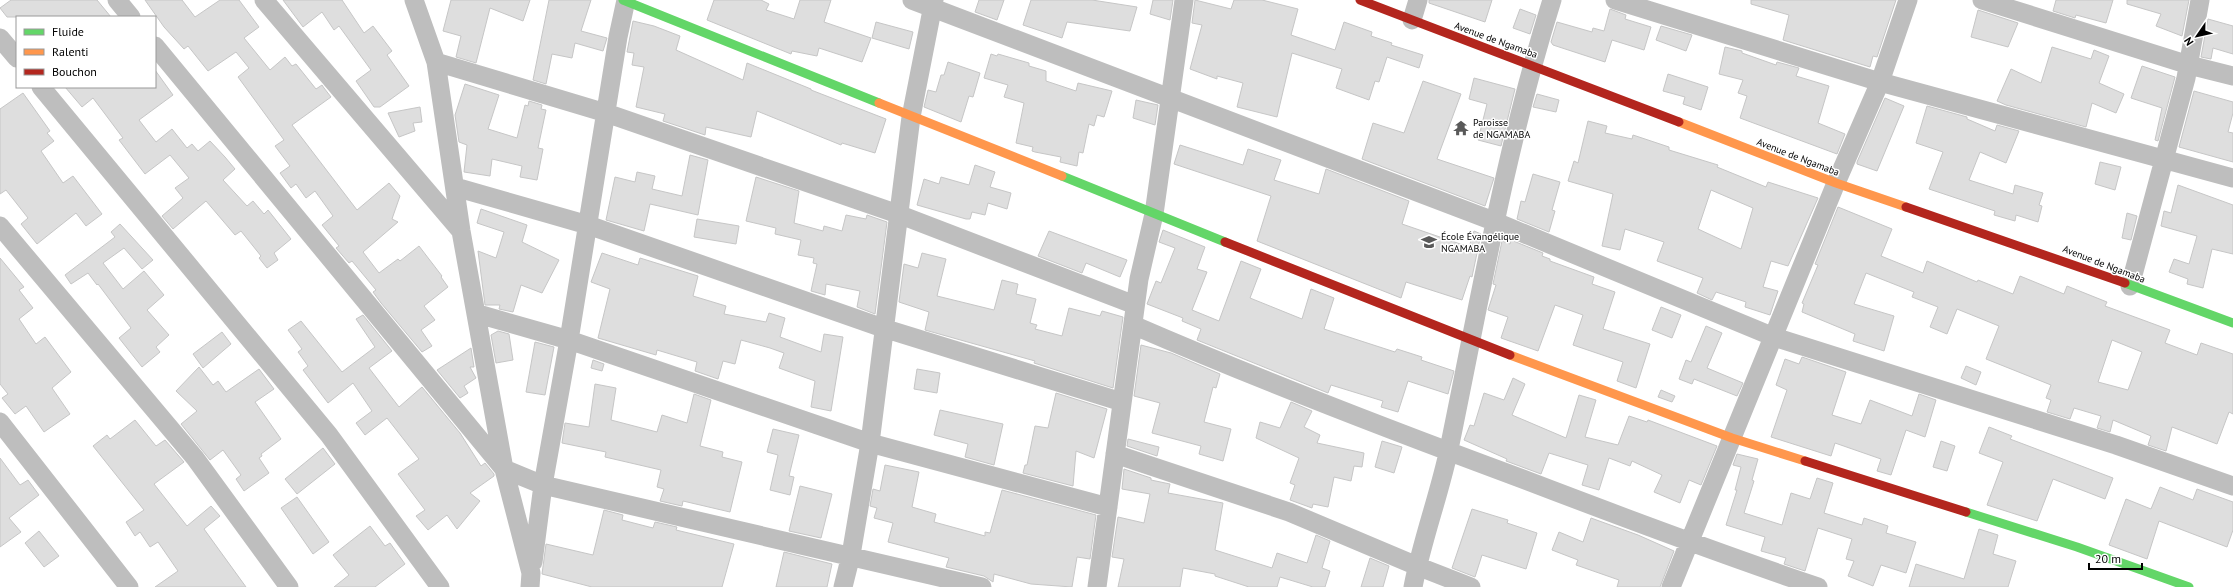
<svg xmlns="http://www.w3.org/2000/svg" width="2233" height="587" viewBox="0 0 2233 587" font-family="'PT Sans',sans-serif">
	<rect width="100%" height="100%" fill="#fff"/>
	<path fill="#dedede" stroke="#c6c6c6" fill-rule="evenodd" d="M11,0H97L111,17H7L0,8Z
		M145,0H182L195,17L220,0H239L259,27L244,38L270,70L285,57L292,66L296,64L316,89L322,85L324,88L331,97L292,125L357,210L389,183L400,196L392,219L398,222L363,252L379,273L398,259L400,261L419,246L442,276L441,277L448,287L424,306L435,320L421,330L432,346L422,352L381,303L373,292L376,290L352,261L349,263L336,248L339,246L322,225L333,216L315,191L306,198L296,184L291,188L280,173L290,166L275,146L284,140L238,77L249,68L236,52L208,71L188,46L184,49L164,27Z
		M283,0H342L364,33L373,26L392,51L387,55L409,86L380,107H374L356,81L371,70L339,26L334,30L322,12L303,27Z
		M451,0H530L523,21L490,8L476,63L456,57L461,36L443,31Z
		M549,0H591L581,31L607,38L603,51L575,43L572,58L552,54L546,84L533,80Z
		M714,0H761L769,4L766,10L794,19L800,0H831L824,22L871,38L862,62L819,48L817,56L792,51L791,54L707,20Z
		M979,0H1004L997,20L975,12Z
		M1031,0H1092L1137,7L1130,31L1067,22L1062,38L1023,25Z
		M1153,0H1173L1170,20L1150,14Z
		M1195,0L1231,9L1234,0H1262L1298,9L1291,35L1335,50L1344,22L1372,32L1371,36L1392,43L1391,45L1423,55L1419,68L1387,57L1379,82L1375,81L1369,100L1336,88L1342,69L1292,53L1277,117L1237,107L1243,83L1217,76V79L1190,69L1202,25L1192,23Z
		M1429,0H1492L1485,22L1429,3Z
		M1751,0H1896L1877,57L1873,56L1870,67L1783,40L1789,15L1751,4Z
		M2056,0H2113L2106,23L2076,15L2075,18L2053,11Z
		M2127,0H2189L2182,36L2156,26L2161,14L2127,4Z
		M1520,9L1536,15L1530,34L1513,28Z
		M1610,9L1626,15L1625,19L1651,27L1644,50L1612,40L1605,62L1553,45L1551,42L1557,22L1592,32L1593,28L1604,31Z
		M1978,10L2018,23L2008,47L1971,37Z
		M2208,19L2233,26V54L2213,48L2211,59L2201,57Z
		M633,21L654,26L680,36L676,50L743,80L747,63L811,89V90L886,119L875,153L842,143L841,145L757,111L751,137L706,127L705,135L663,121L665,114L636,107L644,67L632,65L634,53L627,52Z
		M876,22L913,32L909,49L872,38Z
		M1661,26L1692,35L1686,51L1656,40Z
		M1725,47L1742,51V53L1776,65L1777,62L1799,68L1796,76L1829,86L1818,123L1845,134L1837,154L1740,118L1747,96L1738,93L1743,80L1719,74Z
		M2052,47L2091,59L2094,50L2109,56L2099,83L2124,94L2116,113L2092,103L2086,127L2006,105L1997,101L2011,69L2041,83Z
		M991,54L997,56L998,54L1029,63V66L1046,71V81L1076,91L1078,83L1112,91L1104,117L1097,115L1094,126L1089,124L1083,153L1079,152L1077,166L1060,162L1061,157L1035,152L1032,151L1033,147L1016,143L1024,103L1004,97L1008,85L984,78Z
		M948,62L980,73L973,97L969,96L961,122L924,107L928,90L936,92L941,75H944Z
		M2142,66L2175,77L2158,141L2155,140L2162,108L2131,98Z
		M155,70L173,95L139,120L156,142L172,129L187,148L192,144L198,151L210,141L225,157L235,169L223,180L247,206L253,201L264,214L268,210L291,239L274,253L278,260L267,268L259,258L261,256L241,231L235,235L206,201L173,229L162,216L183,198L175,188L189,178L170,155L145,174L119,140L123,138L93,98L82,107L65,87H155Z
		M1668,74L1708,87L1701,110L1683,104L1685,97L1663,91Z
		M1474,78L1515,89L1501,146L1478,140L1487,104L1469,99Z
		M1423,81L1461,94L1437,159L1494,178L1485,206L1362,159L1373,123L1404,133Z
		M465,84L499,95L488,129L517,138L525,105L528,106L529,101L542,105L541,109L546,110L538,148L543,149L537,180L520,177L522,166L492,159L490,176L464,172L467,145L459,142L455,115Z
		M2194,91L2233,102V113L2228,132L2233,133V162L2179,147Z
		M23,93L50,131L47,133L54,141L41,151L63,183L73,176L102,214L86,226L76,213L37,244L21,224L28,218L6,190L0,194V109Z
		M1537,94L1559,100L1556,112L1533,107Z
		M1885,98L1904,106L1877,171L1857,164V162Z
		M1136,100L1158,105L1155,125L1133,118Z
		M1927,106L1967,117V119L1995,131L1997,125L2019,131L2006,163L1980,152L1969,180L2013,194L2015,185L2043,193L2039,205L2042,206L2038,222L2016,215L2015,221L1994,215L1995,211L1929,189L1943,152L1916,143Z
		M420,107L422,122L413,123L415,131L399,137L388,113Z
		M1588,121L1607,126L1605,133L1632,139L1633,135L1669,147V150L1718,165L1717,167L1766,187L1768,182L1818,198L1788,266L1771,261L1763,287L1778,291L1770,315L1745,307L1746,302L1716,292L1712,300L1697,293L1703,278L1657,261L1664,242L1625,229L1620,250L1602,246L1613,194L1568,181L1574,161L1578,163ZM1711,190L1753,208L1741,249L1698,229Z
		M1180,145L1243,165L1248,149L1281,160L1274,180L1319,194L1326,169L1409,201L1402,224L1469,247L1474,231L1481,234L1472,277L1470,276L1462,300L1406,282L1401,298L1257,241L1271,196L1174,164Z
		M690,155L708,160L698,215L650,204L644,231L606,220L615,177L635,182L637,172L655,176L652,189L682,196Z
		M2100,162L2121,167L2115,190L2095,184Z
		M975,165L995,172L990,187L1011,193L1007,209L988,203L985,215L972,212L970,219H966L917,205L924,179L939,184L941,177L969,185Z
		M1533,174L1560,182L1552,210L1555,211L1549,232L1517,219L1521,201L1525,202Z
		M756,177L799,191L794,223L823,231L824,226L842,231L846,215L866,219L867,215L887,222L875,314L857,307L860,291L826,284L825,295L811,291L817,264L813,263L814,258L798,255L801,240L775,234L776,228L746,221Z
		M2178,185L2233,205V254L2212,249L2203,288L2187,284L2188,279L2169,272L2174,259L2189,264L2197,236L2161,226L2164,211L2171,213Z
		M1838,207L1892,229L1881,256L1923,273L1927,261L1977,282L1978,280L2013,294L2020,276L2064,294L2067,286L2107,302L2105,306L2170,330L2165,343L2197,355L2201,343L2233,354V414L2229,412L2217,444L2172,427L2166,451L2148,445L2151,436L2113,420L2110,432L2097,428L2101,416L2074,408L2070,419L2047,412L2051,400L2046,398L2051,385L1986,359L1999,326L1957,309L1947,334L1930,327L1938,307L1912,297L1914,292L1866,273L1854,304L1894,316L1884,351L1853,341L1855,334L1802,312L1804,304L1802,303L1818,265L1815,264ZM2112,340L2142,352L2128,390L2098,382Z
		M481,209L527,225L522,242L559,260L542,293L521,285L513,312L499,309L500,305H485L478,251L496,258L504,232L477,223Z
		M2127,213L2137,216L2131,240L2122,238Z
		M697,219L739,226L736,244L694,237Z
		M120,224L153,260L142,269L124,248L103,263L123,289L144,271L164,295L147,310L169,335L156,347L160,352L142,367L119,338L131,328L98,284L97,285L88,273L71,284L65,275L115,237L111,232Z
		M1163,230L1205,247L1197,269L1207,272L1192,310L1219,321L1241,261L1261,269L1250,298L1302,319L1311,289L1334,298L1324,329L1395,352L1397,349L1422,357L1421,360L1454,371L1448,394L1408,381L1398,412L1381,407L1383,401L1331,385L1328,393L1197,340L1201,329L1182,321L1183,318L1147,304L1156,281L1161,283L1175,248L1159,242Z
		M1049,231L1127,260L1120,277L1086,263L1082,273L1038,256Z
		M1511,240L1543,253L1542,256L1550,259V261L1594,277L1592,284L1615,292L1603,329L1650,344L1636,388L1617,381L1623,362L1573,345L1583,315L1555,305L1538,351L1501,338L1508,317L1488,310L1496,285L1493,284L1502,241L1510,244Z
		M602,253L638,265L640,258L698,276L693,296L726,306L724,314L766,322L769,313L785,318L780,337L821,352L824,334L843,337L831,411L811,407L815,381L779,368L784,353L770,348L741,340L735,364L723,361L718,379L695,371L697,362L657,350L656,355L598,338L610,289L591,282Z
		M922,253L946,259L937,296L994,310L1002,280L1018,284L1016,294L1036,299L1030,323L1037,325L1035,329L1062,336L1069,308L1100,316L1102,311L1123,317L1113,388L1034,363L1035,361L925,330L929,312L899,302L904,264L918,268Z
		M0,258L24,287L19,290L33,308L19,319L36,344L45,337L71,372L52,388L70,414L44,432L26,406L15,414L2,398L8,394L0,384Z
		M1661,307L1681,315L1672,338L1652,330Z
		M363,315L392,351L369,368L399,407L422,387L460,433L481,466L485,463L494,474V476L470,493L480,501L457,529L447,515L428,530L416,516L425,510L398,474L419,459L387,418L365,435L356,423L372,411L353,383L328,403L303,370L308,366L298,352L302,349L288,330L301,321L342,372L375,347L356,319Z
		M1706,326L1722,333L1707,368L1743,383L1737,396L1694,379L1692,384L1679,379L1686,360L1691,362Z
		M498,331L509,334L513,360L496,363L491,335Z
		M222,332L231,344L203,368L193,354Z
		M535,342L554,347L545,395L526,392Z
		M1141,345L1171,353L1220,374L1216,388L1213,387L1204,422L1231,429L1223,461L1199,454L1201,446L1152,433L1160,403L1134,396Z
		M471,348L474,367H470L476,378L464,386L468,393L460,398L437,370Z
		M1802,357L1846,372L1832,415L1861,424L1870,400L1912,416L1919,394L1936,400L1925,437L1906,430L1891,475L1877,471L1881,459L1835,443L1831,456L1771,437L1787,390L1776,385L1785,359L1799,364Z
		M593,360L604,364L602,371L591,368Z
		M1966,366L1981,372L1976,385L1961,378Z
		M199,367L213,385L218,381L226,392L259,369L274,389L255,402L281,439L261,454L262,456L259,458L269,473L244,491L236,479L241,475L223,450L210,460L181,424L197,411L176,391Z
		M917,369L940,373L937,393L914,389Z
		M1513,378L1525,384L1512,415L1566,438L1579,395L1596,400L1585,437L1618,445L1629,416L1647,422L1648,420L1717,446L1701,485L1689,480L1680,503L1654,492L1662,475L1632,461L1630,466L1609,458L1599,490L1582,485L1588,465L1549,453L1541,474L1506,461L1507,459L1464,440L1470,425L1474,426L1484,393L1504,400Z
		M595,384L616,388L611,420L657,432L662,415L687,423L694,394L711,400L700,446L723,452L722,457L742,462L730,512L683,501L682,506L660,501L664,489L657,487L661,470L605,457L606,452L562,443L565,423L589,427Z
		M1661,390L1675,396L1672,402L1658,397Z
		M1056,393L1107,409L1094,458L1076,451L1073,486L1023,473L1025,465H1027L1035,426L1048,428Z
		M1291,402L1312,411L1304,427L1320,435L1317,443L1364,453L1362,467L1354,466L1351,481L1334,477L1328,507L1313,504L1312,508L1290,500L1295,485L1290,483L1299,458L1256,438L1260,422L1280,428Z
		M940,410L1003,424L994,465L965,457L968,444L934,435Z
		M135,420L156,446L165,440L184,462L154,484L187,526L211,506L220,516L204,529L246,587H155L178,571L158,542L150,547L140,532L135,536L126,522L144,510L93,446L107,435L110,439Z
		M1989,427L2012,436L2010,439L2113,478L2105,499L2053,479L2037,521L1987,505L2003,462L1979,453Z
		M773,429L799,435L789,476L794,477L790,495L770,490L778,455L767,452Z
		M1128,439L1159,447L1157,456L1127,446Z
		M1382,441L1402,447L1394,473L1375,467Z
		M1941,441L1955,446L1947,471L1933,467Z
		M323,448L335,464L297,494L285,479Z
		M1737,454L1758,459L1752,480L1754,481L1744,513L1782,525L1791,493L1810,499L1817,478L1833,483L1824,513L1862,525L1864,518L1888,526L1886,533L1916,542L1906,573L1881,565L1873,586L1848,576L1854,561L1846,559L1852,539L1818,528L1805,571L1784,564L1786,558L1761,551L1765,537L1726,525L1737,490H1735L1741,467L1733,465Z
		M0,458L20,485L28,480L39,495L9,518L21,532L0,547Z
		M885,465L919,472L912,507L936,514L934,522L985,536V532L990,533L1002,490L1096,515L1090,559L1077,557L1072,587L1031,584L994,574L993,582L984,576L946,567L949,558L888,542L893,523L874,518L877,508L870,506L873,489L880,491Z
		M1124,469L1151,478V480L1170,484L1168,493L1223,503L1215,550L1272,568L1277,553L1307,563L1316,535L1330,541L1322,568L1330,571L1325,587H1313L1280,577L1277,587H1249L1215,576V574L1183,568L1180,587H1118L1124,559L1112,557L1118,517L1144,523L1150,494L1122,489Z
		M800,486L832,494L821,538L789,531Z
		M2160,487L2193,500L2197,489L2233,502V530L2227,547L2159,521L2147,559L2109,545L2126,499L2151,509Z
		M297,497L329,542L313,554L281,508Z
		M1472,509L1508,520L1507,523L1537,533L1526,569L1482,555L1475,577L1452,568Z
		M604,510L623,515L622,520L653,528L655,522L677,527L676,530L734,544L722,587H592L542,574L546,544L593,555Z
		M1591,518L1638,535L1674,551L1660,587H1617L1619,580L1576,565L1578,560L1552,550L1559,532L1583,542Z
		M370,526L385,546L390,543L405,564L375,587H334L349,575L333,555Z
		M1979,529L1998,535L1993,554L2016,561L2008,587H1909L1916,564L1964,579Z
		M39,531L59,556L44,567L25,543Z
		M784,552L832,564L827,587H776Z
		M1370,558L1389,566L1383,587H1361Z"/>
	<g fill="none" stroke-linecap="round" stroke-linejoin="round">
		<path stroke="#bebebe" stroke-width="19" d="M117,0L131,17
			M264,0L461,231
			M414,0L436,62L461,231L504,469L543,485L982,587
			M912,0L1496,222L1774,337L2116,445L2233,486
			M1615,0L1880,82L2233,178
			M1982,0L2189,65L2233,76
			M1412,20L1418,0
			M0,38L17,58
			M155,46L504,469L531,573L530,587
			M436,62L606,113L898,214L1135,305
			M41,87L329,435L440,587
			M455,187L588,225L883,328L1122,402
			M0,226L195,458L289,587
			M2130,286L2186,78L2200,0
			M478,314L569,340L870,443L1108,507
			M1133,325C1260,380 1390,430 1520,478C1619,516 1718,553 1818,587
			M0,422L129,587
			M1115,454L1289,512L1417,566L1471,587
			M533,562L543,485L569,340L618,37L626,0
			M843,587L851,555L870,443L911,117L934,0
			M1097,587L1139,279L1154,214L1184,0
			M1413,587C1422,540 1439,496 1449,449C1480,299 1506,146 1552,0
			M1671,587L1836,183L1880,82L1908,0"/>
		<path stroke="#63d668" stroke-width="9" d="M623,0L879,103
			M1062,176L1225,242
			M2125,283L2233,323
			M1966,512L2077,547L2189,587"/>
		<path stroke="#ff974d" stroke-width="9" d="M879,103L1062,176
			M1679,122L1836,183L1906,207
			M1510,355L1732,438L1805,461"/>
		<path stroke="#b3261e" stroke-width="9" d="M1360,0L1679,122
			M1906,207L2125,283
			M1225,242L1510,355
			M1805,461L1966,512"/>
	</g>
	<defs>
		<symbol id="temple-bare" viewBox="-9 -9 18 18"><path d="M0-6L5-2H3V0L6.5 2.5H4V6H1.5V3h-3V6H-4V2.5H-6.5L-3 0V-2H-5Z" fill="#595959" stroke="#fff" stroke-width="2.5" paint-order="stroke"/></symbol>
		<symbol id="school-bare" viewBox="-9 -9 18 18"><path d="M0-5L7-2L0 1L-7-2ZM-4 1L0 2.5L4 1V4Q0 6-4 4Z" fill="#595959" stroke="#fff" stroke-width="2.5" paint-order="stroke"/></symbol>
	</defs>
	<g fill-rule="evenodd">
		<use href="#temple-bare" x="1450" y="117" width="22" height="22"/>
		<use href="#school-bare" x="1418" y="231" width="22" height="22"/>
	</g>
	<g text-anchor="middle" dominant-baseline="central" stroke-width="3" stroke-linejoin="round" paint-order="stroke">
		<g font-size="10" fill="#000" stroke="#fff">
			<text transform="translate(1496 40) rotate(20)">Avenue de Ngamaba</text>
			<text transform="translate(1798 157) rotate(21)">Avenue de Ngamaba</text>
			<text transform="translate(2104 264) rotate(21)">Avenue de Ngamaba</text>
		</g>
		<g font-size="10" fill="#000" stroke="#fff" text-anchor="start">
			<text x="1473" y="122">Paroisse<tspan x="1473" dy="12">de NGAMABA</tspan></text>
			<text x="1441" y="236">École Évangélique<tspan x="1441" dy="12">NGAMABA</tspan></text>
		</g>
	</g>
	<rect x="16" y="16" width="140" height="72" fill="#ffffff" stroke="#999999"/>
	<rect x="24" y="29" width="20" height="6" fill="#63d668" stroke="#999999"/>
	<text x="52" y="36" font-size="12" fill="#000000">Fluide</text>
	<rect x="24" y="49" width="20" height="6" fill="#ff974d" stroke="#999999"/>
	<text x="52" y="56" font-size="12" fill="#000000">Ralenti</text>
	<rect x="24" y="69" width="20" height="6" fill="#b3261e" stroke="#999999"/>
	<text x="52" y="76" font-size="12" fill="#000000">Bouchon</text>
	<g transform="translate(2197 36) rotate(236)" stroke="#ffffff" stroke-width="3" paint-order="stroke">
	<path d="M0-3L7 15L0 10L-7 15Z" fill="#000000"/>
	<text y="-6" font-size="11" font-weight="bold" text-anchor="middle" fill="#000000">N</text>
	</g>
	<path d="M2089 563v6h53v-6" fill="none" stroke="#000000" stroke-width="2"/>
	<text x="2095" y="563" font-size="12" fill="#000000" stroke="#ffffff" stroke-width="3" paint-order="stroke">20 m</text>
</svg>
